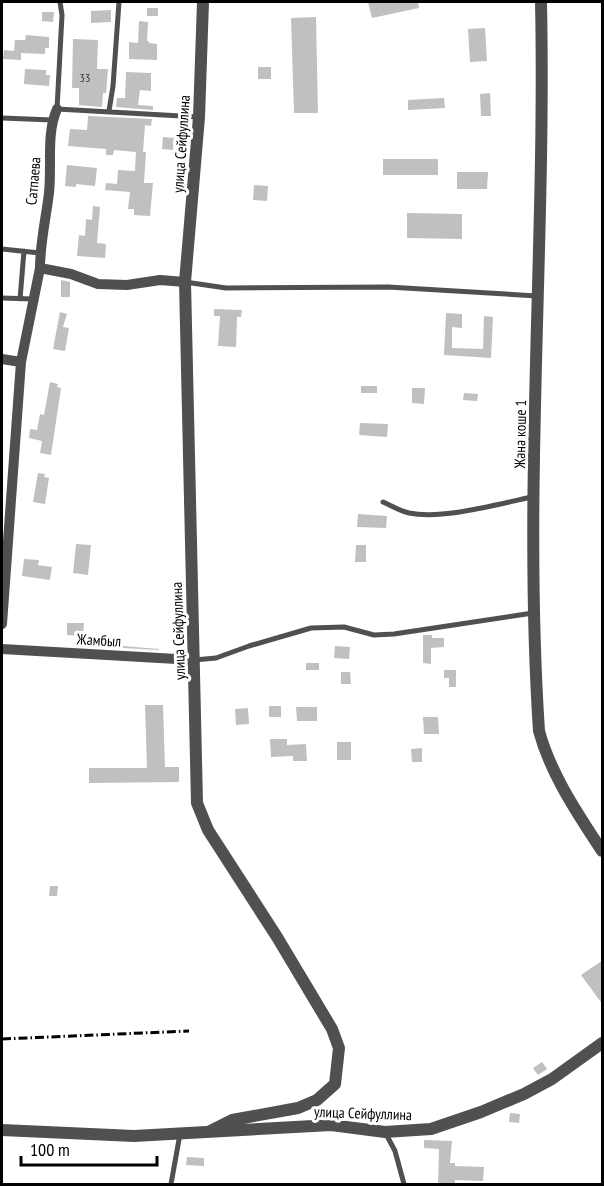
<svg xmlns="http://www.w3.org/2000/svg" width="604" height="1186" viewBox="0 0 604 1186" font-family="'PT Sans Narrow',sans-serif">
	<rect width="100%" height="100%" fill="#fff"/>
	<path fill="#c0c0c0" d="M368,2H418L419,8L372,18Z
		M147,8H158V16H147Z
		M111,10V22L91,23V11Z
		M42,12H54L53,22L42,21Z
		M316,17L318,113H294L291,18Z
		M139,21L148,22L147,41H149V43L157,44V60L129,59V42L138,43Z
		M485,28L487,61L470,62L468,29Z
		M26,35L49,37V48H45V54L21,53V60L3,59L4,50L14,51L15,40H25Z
		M73,39L98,40L97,69H108L106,93H103L102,107L79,105V88H72Z
		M258,67H271V79H258Z
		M25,69L46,70V75H50L49,86L24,84Z
		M126,72L151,73V91L140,90L138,105L153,106V110L116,107L117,98H125Z
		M490,93L491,116H481L480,94Z
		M444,98L445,108L408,110V100Z
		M88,116L152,119L151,126L145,125L143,152H146L144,183H153L150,216L134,215V209H128L130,192L105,190L106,183L117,184L118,170L135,171L136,152L114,150L113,155H106V149L68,146L70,129L87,130Z
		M163,137L174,138L173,150L162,149Z
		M383,159H438V175H383Z
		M67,165L97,168L95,186L76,184V187L65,186Z
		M457,172H488L487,189H457Z
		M254,185L268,186L267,201L253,200Z
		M33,189L40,190L39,200L32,199Z
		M93,206L100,207L97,243L106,244L105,258L77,256L79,235L85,236L86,219L92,220Z
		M407,213L462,214V239L407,238Z
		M61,280L70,282V297H61Z
		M214,309L242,310L241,317H237L236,347L218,346L220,316H214Z
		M60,312L67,314L63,327L69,328L65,351L53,349Z
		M446,313L462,314V328L452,327V348L483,349L484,316L493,317L491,358L444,355Z
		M50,382L58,384L57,387L61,388L51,455L40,453L42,441L29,438L30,429L37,430L40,414L44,415Z
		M361,386H377V393H361Z
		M412,388H425L424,404L412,403Z
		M464,393L478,394L477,401L463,400Z
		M360,423L388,424L387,437L359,435Z
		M38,473L45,474L44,477L49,478L45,504L33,502Z
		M358,514L387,516L386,528L357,527Z
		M76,544L91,545L88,575L73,573Z
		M356,545H366V562H355Z
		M24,559L39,560L38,565L52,567L50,580L22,576Z
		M67,623H84L83,636L67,635Z
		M423,635H432V638H444V647L431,648V664L423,663Z
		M123,646L159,649V650L123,648Z
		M335,646L350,647L349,659L334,658Z
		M306,663H319V670H306Z
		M444,670H456V687H449V678H444Z
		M341,672H350L351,684H341Z
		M145,705H163L165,767H179V782L89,783V768H147Z
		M269,706H281V717H269Z
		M296,707H317V721H297Z
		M248,708L249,724L236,725L235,709Z
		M423,717H438L439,734H424Z
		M270,739H287V745L306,744L307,761H293V756L271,757Z
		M337,742H351V760H337Z
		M422,748V762H412L411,749Z
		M50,886H58L57,896H49Z
		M603,960V1005L581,975Z
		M542,1062L547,1069L538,1075L533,1068Z
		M510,1113L520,1114L519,1123L509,1122Z
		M424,1140L452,1141L450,1163H455V1166L484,1167L483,1181L455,1180V1185H438L439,1149L424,1148Z
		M187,1157L204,1158V1166L186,1165Z"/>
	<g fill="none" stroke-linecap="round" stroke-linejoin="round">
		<path stroke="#505050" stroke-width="5" d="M60,2L62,15L57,109L199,117
			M109,111L113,86L119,2
			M2,118L52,120
			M2,249L40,253
			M185,282L226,288L388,287L537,296
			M2,298L33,299
			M20,299L24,251
			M383,502C392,506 400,511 409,513C443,520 498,504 532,497
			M194,660L216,658L249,646L311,628L344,627L374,635L394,634L533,613
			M386,1134L395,1151L404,1184
			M171,1184L180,1134"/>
		<path stroke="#505050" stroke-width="10" d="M40,268L71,274L98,284L127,285L160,280L185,282
			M2,359L21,362
			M2,624L21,362L40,268C40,243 46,218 49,193C52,165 46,134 57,109
			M2,649L194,660"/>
		<path stroke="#505050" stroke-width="12" d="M203,2L199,117L185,282L197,803L208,830L277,937L332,1029L339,1048L335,1084L317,1100L298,1108L232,1120L210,1131
			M541,2C546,244 523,488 539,731C551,775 578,814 602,851
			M2,1130L134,1136L331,1125L385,1132L431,1129L481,1112L524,1094L552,1079L602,1043"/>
		<path stroke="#000" stroke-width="3" stroke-dasharray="9 3 1.5 3" stroke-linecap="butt" d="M2,1039L189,1031"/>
	</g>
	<g text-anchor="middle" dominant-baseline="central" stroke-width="6" stroke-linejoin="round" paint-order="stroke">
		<g font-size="12" fill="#303030">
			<text x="85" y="77">33</text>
		</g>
		<g font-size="15" fill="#000" stroke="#fff">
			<text transform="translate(181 144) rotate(-86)">улица Сейфуллина</text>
			<text transform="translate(33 181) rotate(-85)">Сатпаева</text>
			<text transform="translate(520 434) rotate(-89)">Жана коше 1</text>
			<text transform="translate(178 631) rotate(-92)">улица Сейфуллина</text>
			<text transform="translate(99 640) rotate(3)">Жамбыл</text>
			<text transform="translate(363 1113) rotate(2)">улица Сейфуллина</text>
		</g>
	</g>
	<rect width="604" height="1186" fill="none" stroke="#000000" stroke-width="6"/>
	<path d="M21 1156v9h136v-9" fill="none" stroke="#000000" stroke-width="3"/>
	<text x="30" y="1156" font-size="18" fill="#000000" stroke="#ffffff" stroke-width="4.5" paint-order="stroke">100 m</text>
</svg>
